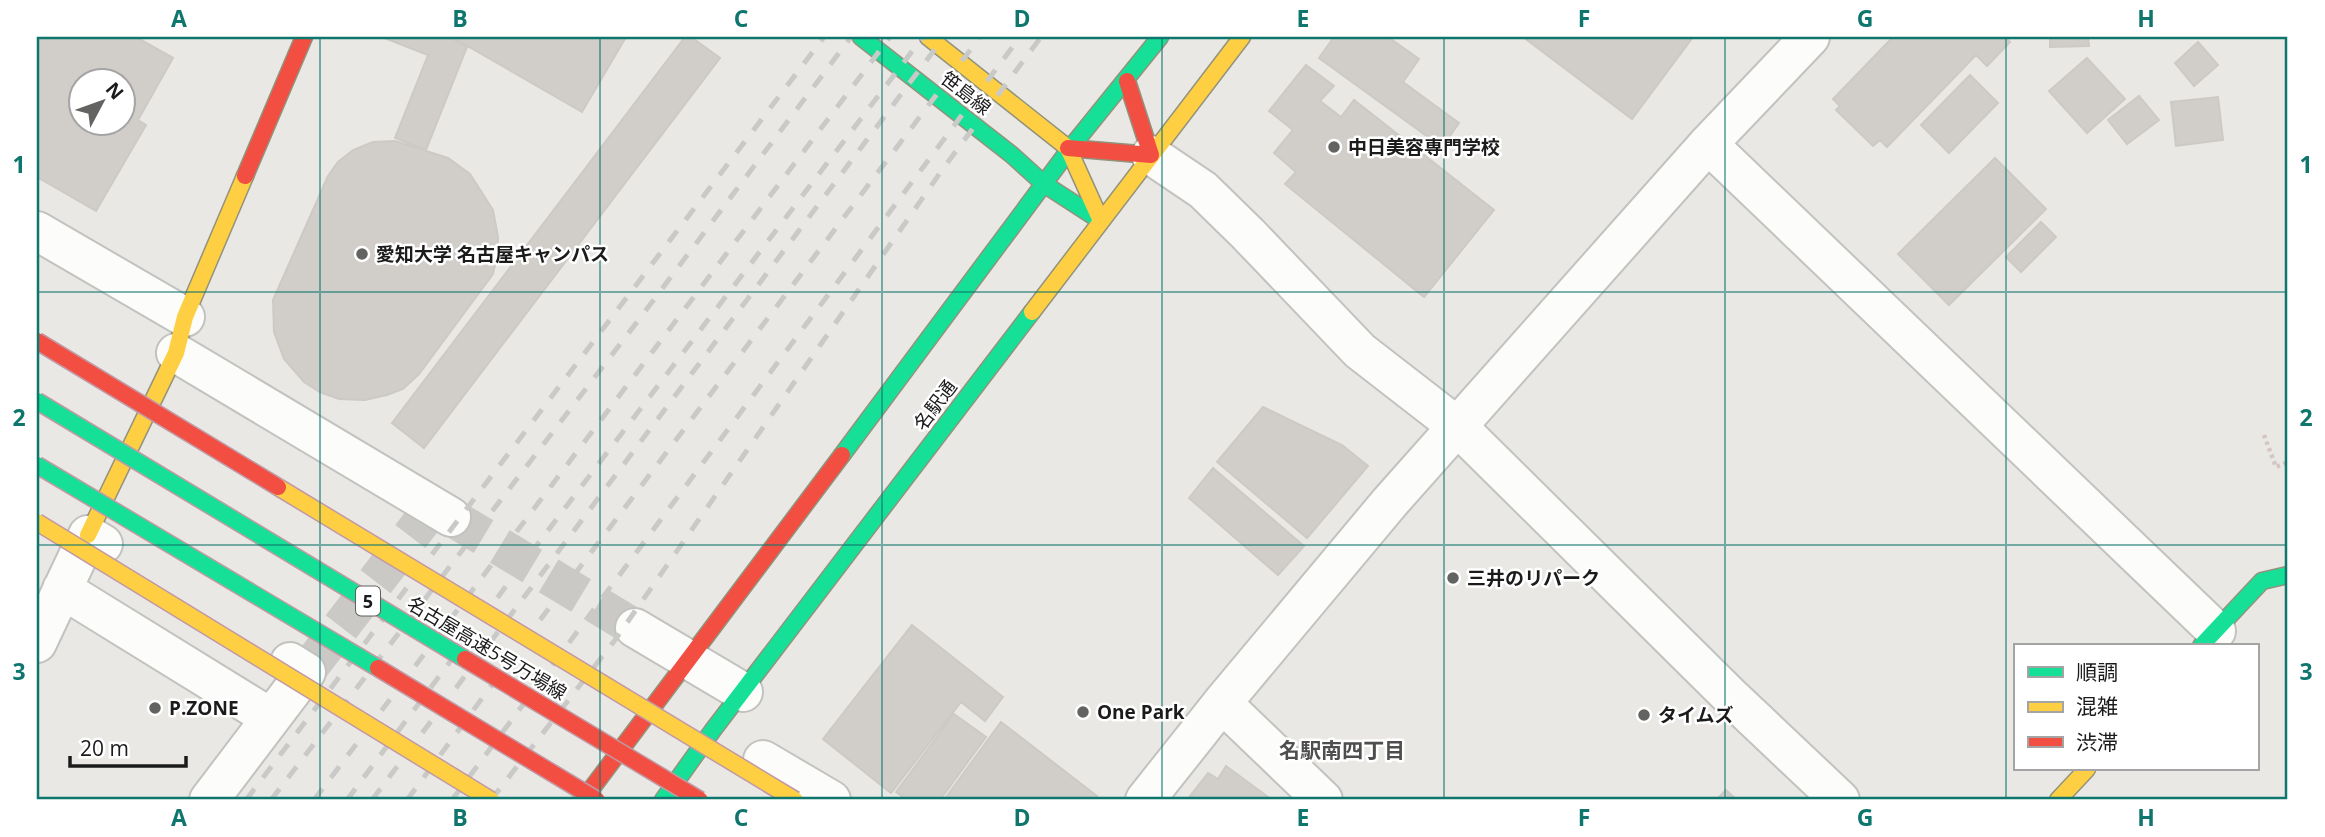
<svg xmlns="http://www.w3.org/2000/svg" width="2325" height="837" viewBox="0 0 2325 837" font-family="'Open Sans','Noto Sans JP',sans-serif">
	<rect width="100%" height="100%" fill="#eae8e4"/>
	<path fill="#d1ceca" stroke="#cdc9c5" stroke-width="2" fill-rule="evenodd" d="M37,37H136L173,58L138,120L146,125L96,211L37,177ZM80,80H122V122H80Z
		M382,37H449L467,47L426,150L395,138L428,55Z
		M452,37H626L582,112Z
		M685,37H691L720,58L424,448L392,423Z
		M1334,37H1388L1419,59L1403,82L1459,123L1442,147L1319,58Z
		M1523,37H1693L1632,119Z
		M1893,37H2005L2010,42L1987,66L1976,55L1887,147L1880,140L1873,146L1836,110L1840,106L1833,99Z
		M2050,37H2088L2089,46L2050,47Z
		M2198,42L2218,65L2194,86L2175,63Z
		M2087,58L2125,99L2087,133L2049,91Z
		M1306,65L1334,86L1320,101L1341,117L1354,100L1494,210L1424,297L1285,184L1296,172L1274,153L1293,130L1269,111Z
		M1970,75L1998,103L1949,153L1921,125Z
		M2139,96L2159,120L2127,144L2108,120Z
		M2218,97L2223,140L2176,146L2171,102Z
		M395,141L448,158L470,174L493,210L498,237L497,255L493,274L419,374L403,389L387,395L365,400L339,399L320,392L304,382L284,359L274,332L273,300L328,176L338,162L353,150L373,142Z
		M1995,158L2046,209L1949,305L1898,254Z
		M2041,222L2056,237L2021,272L2006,257Z
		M1263,407L1342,445L1368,466L1307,538L1217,462Z
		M1213,468L1304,546L1278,575L1189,498Z
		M912,625L1003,697L985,721L961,702L891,793L823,739Z
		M954,714L986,737L940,800H907L896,792Z
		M1001,722L1097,796L1093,800H944Z
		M1226,766L1272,800H1187L1208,773L1218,779Z
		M1726,790L1737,800H1716Z"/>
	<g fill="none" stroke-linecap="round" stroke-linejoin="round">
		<path stroke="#cbc9c6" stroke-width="38" stroke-dasharray="38 19" stroke-linecap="butt" d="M451,517L635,628
			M306,672L433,507"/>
		<defs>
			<path id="street" d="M1708,144L2216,631
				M1151,155L1203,190L1248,234L1360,351L1458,427L1729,695L1840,800
				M37,231L185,317
				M176,353L451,517
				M62,589L271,718
				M635,628L743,692
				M37,643L88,535L103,544
				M1222,703L1323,800
				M763,760L831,800
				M209,800L306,672L290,662
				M1145,800L1222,703L1390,502L1708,144L1810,37"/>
			<path id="fast" d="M861,37L1012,155L1044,184L1101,221
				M842,455L1072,146L1160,37
				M2201,646L2262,581L2288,575
				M663,800L713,730L1032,312"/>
			<path id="slow" d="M928,37L1068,148L1101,221
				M1032,312L1242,37
				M88,535L176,353L185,317L245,176
				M2058,800L2087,769"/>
			<path id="jam" d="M1068,148L1151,155L1127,81
				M245,176L304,37
				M583,800L842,455"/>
		</defs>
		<use href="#street" stroke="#c2c2c0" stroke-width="42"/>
		<use href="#fast" stroke="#92937c" stroke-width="19"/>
		<use href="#slow" stroke="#92937c" stroke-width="19"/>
		<use href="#jam" stroke="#92937c" stroke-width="19"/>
		<path stroke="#d6c6c3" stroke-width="4.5" stroke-dasharray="3.5 3.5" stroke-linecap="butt" d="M2264,435L2276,467L2288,462"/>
		<use href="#street" stroke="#fcfcfb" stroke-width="38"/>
		<use href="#fast" stroke="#16e098" stroke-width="16"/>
		<use href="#slow" stroke="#ffcf43" stroke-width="16"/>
		<use href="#jam" stroke="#f24e42" stroke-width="16"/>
		<path stroke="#c9c9c8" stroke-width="5" stroke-dasharray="14 14" stroke-linecap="butt" d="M246,800L824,37
			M271,800L637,322L851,37
			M314,800L890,37
			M347,800L524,562L923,37
			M372,800L944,37
			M407,800L528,636L980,37
			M452,800L1020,37
			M491,800L615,640L942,170L1041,37"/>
		<defs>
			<path id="fast-bridge" d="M37,401L465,659
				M37,465L378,668"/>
			<path id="slow-bridge" d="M278,487L795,800
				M37,522L491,800"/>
			<path id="jam-bridge" d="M37,341L278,487
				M465,659L700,800
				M378,668L597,800"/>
		</defs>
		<use href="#fast-bridge" stroke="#c199a5" stroke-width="19" stroke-linecap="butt"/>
		<use href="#slow-bridge" stroke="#c199a5" stroke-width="19" stroke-linecap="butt"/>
		<use href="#jam-bridge" stroke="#c199a5" stroke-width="19" stroke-linecap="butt"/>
		<use href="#fast-bridge" stroke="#16e098" stroke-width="16"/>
		<use href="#slow-bridge" stroke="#ffcf43" stroke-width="16"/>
		<use href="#jam-bridge" stroke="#f24e42" stroke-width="16"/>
	</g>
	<path fill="none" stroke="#0f766e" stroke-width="2" stroke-opacity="0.55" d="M320,37V800M600,37V800M882,37V800M1162,37V800M1444,37V800M1725,37V800M2006,37V800M37,292H2288M37,545H2288"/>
	<g fill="#636361" stroke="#fff" stroke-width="2.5">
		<circle cx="1334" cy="147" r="7"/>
		<circle cx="362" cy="254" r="7"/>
		<circle cx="1453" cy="578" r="7"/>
		<circle cx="155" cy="708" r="7"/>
		<circle cx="1083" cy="712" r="7"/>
		<circle cx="1644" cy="715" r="7"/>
	</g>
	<g text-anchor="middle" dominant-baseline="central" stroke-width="5" stroke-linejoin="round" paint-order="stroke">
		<rect fill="#fff" stroke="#5f5f5f" stroke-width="2" x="356" y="586.5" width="24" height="29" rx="5"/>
		<g font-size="18" font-weight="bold" fill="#1b1b1b">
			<text x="368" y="601">5</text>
		</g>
		<g font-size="19" fill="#1b1b1b" stroke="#fff">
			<text transform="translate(966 93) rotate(38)">笹島線</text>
			<text transform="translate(935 405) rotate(-53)">名駅通</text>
			<text transform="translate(487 648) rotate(31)">名古屋高速5号万場線</text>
		</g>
		<g font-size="19" font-weight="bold" fill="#1b1b1b" stroke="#fff" text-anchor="start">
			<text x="1348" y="147">中日美容専門学校</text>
			<text x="376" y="254">愛知大学 名古屋キャンパス</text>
			<text x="1467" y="578">三井のリパーク</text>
			<text x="169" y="708">P.ZONE</text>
			<text x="1097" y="712">One Park</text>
			<text x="1658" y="715">タイムズ</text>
		</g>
		<g font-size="21" font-weight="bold" fill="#4e4e4e" stroke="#fff">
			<text x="1342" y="750">名駅南四丁目</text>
		</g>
	</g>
	<rect width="2325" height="837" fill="none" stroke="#ffffff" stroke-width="77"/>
	<rect x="2014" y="644" width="245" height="126" fill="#ffffff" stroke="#a4a4a4" stroke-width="2"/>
	<rect x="2028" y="667" width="35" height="10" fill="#16e098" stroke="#a4a4a4" stroke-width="2"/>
	<text x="2076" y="680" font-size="21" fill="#1b1b1b">順調</text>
	<rect x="2028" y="702" width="35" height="10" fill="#ffcf43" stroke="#a4a4a4" stroke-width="2"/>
	<text x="2076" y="714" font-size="21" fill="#1b1b1b">混雑</text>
	<rect x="2028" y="737" width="35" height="10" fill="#f24e42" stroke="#a4a4a4" stroke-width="2"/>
	<text x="2076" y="750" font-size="21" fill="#1b1b1b">渋滞</text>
	<g transform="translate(102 102) rotate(49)"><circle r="33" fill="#ffffff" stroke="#a4a4a4" stroke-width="2"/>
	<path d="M0-5L12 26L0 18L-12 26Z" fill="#636361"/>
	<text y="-10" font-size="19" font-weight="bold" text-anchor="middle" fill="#1b1b1b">N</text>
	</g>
	<path d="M70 756v10h116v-10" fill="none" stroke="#1b1b1b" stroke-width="3.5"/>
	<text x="80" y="756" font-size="21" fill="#1b1b1b" stroke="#ffffff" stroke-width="5" paint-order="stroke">20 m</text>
	<rect x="38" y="38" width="2248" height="760" fill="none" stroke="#0f766e" stroke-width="2.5"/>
	<g font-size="23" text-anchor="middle" font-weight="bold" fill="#0f766e">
		<text x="179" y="27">A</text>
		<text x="460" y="27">B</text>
		<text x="741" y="27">C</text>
		<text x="1022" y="27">D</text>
		<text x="1303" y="27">E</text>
		<text x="1584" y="27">F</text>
		<text x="1865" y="27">G</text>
		<text x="2146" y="27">H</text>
		<text x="19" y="173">1</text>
		<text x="2306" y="173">1</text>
		<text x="19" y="426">2</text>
		<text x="2306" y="426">2</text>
		<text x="19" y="680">3</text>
		<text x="2306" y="680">3</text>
		<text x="179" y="826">A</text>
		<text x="460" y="826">B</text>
		<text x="741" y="826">C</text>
		<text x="1022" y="826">D</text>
		<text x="1303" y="826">E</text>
		<text x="1584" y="826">F</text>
		<text x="1865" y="826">G</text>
		<text x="2146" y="826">H</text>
	</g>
</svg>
